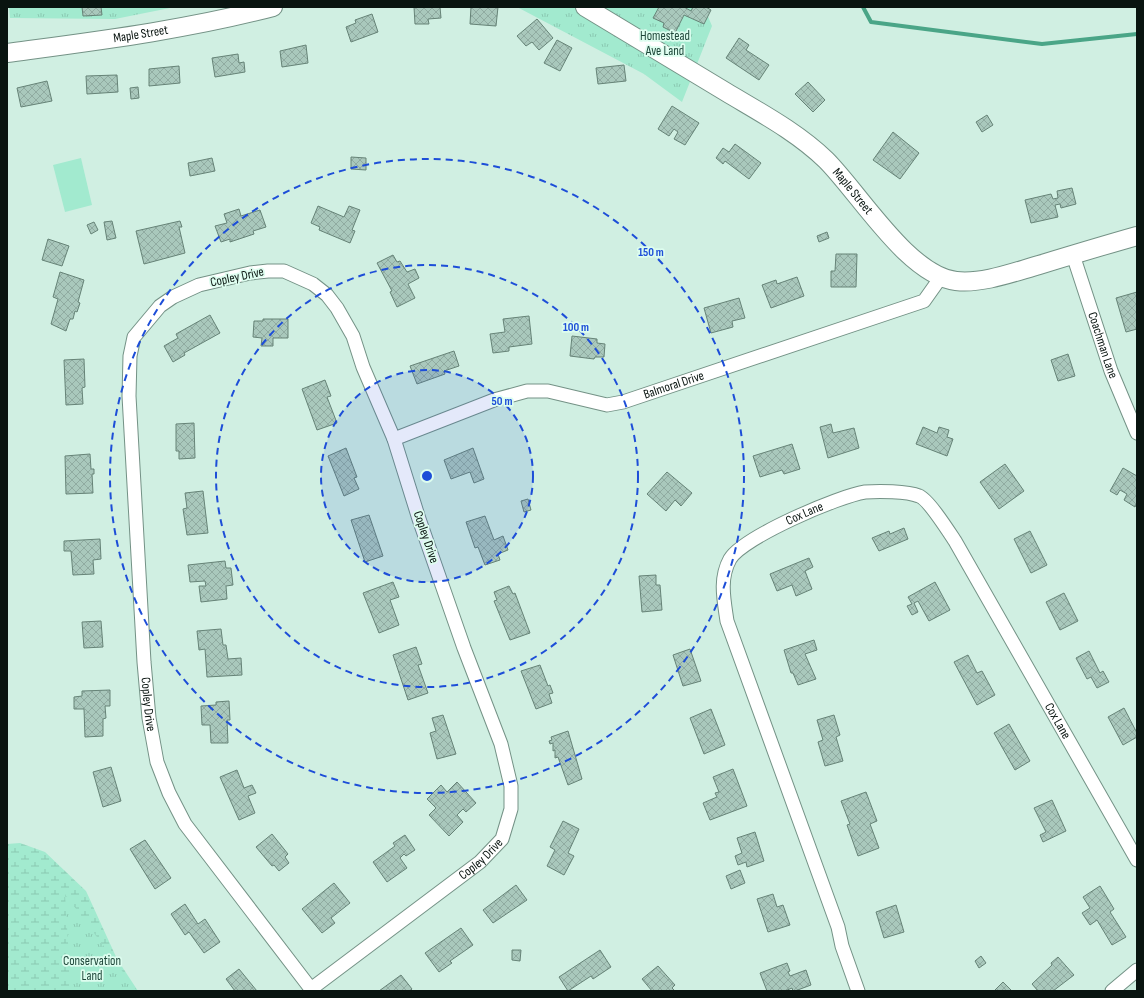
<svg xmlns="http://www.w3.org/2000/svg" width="1144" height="998" viewBox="0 0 1144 998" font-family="'Sofia Sans Condensed',sans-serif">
	<defs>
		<pattern id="wetland-marsh" width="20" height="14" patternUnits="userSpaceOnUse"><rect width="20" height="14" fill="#a2eacf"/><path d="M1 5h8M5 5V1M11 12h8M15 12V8" fill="none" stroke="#8ac8b1"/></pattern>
		<pattern id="park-tufts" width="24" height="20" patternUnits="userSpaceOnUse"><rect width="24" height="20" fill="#a2eacf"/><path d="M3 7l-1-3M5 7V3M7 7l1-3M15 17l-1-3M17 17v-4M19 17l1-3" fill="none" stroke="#8ac8b1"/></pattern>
		<pattern id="building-cross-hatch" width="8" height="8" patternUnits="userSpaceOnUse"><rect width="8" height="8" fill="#a9c8bc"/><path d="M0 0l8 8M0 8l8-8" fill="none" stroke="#90aba1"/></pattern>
	</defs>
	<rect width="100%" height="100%" fill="#d0efe2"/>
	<path fill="url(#wetland-marsh)" d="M20,843L45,852L86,891L117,959L138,991H7V844Z"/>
	<path fill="url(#park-tufts)" d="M9,7H175L115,19L10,18Z
		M517,7H704L712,26L682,102L644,74Z
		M65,894L137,991H71Z"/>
	<path fill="#a2eacf" d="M81,158L92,205L65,212L53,165Z"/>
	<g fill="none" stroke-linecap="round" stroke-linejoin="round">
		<path stroke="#4aa587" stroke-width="4" d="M863,7L871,22L1042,44L1137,34"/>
	</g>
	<path fill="url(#building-cross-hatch)" stroke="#668377" d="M82,7H101L102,15L83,16Z
		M414,7H440L441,18L428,19L429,24H415Z
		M471,7H498L496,26L470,24Z
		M659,7H684L691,11L693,7H706L711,10L704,24L684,15L675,33L663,27L664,23L653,18Z
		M372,14L378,32L351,42L346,27L356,23L355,20Z
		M537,19L553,38L539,50L532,42L526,46L517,36Z
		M739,38L749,45L746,50L769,65L759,80L726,58Z
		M557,40L572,48L560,71L544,63Z
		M306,45L308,63L282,67L280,51Z
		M238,54L239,63L244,62L245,72L215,77L212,58Z
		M624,65L626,81L598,84L596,68Z
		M179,66L180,83L149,86V69Z
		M117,75L118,92L87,94L86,76Z
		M47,81L52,101L21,107L17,88Z
		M808,82L825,100L813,112L795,94Z
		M138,87L139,98L131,99L130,88Z
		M672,106L699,123L685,145L674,139L678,132L674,129L669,136L658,129Z
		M987,115L993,125L982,132L976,122Z
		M893,132L919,153L900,179L873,160Z
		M735,144L761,163L749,179L725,161L723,164L716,158L723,148L729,152Z
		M351,157L366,158V170L351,169Z
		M212,158L215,171L190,176L188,163Z
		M1072,188L1076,204L1061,208L1060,204L1055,205L1058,217L1031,223L1025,200L1051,194L1053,199L1058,198L1057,191Z
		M318,206L344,217L349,206L360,210L352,230L355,231L350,243L319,230L320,227L311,223Z
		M239,209L241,216L260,210L266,227L253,231L254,234L230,242V239L221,242L215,226L227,223L224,214Z
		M112,221L116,238L107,240L104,222Z
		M180,221L182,227H179L185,253L144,264L136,231Z
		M94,222L98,230L91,234L87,225Z
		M827,232L829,238L819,242L817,236Z
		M48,239L69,246L62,266L42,260Z
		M836,254H857L856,287H831V271H835Z
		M393,255L397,262L400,261L407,272L415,269L419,278L408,284L415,298L397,307L390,292L392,291L377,263Z
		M60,272L84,280L78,302L80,303L77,312L75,311L73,319H70L66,331L51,324L58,299L53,297Z
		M797,277L804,296L771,308L762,285L776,280L777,284Z
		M1137,292V329L1126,332L1116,298Z
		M739,298L745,318L732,321L733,327L711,333L704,308Z
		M210,315L220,333L184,353L185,355L173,362L164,346L178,338L176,334Z
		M529,316L532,344L509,347V351L493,353L490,334L505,332L503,319Z
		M263,319H288V338H273V346H261L262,338L253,337L254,321H263Z
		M572,336L597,339V343L605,344L604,357H595L594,359L570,356Z
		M454,351L459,366L444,371L445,374L417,384L410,366Z
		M1068,354L1075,376L1058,381L1051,360Z
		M84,359L85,387L82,388L83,404L66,405L64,360Z
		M325,380L331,396L327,397L337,423L317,430L302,389Z
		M194,423L195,458L179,459V451H176V424Z
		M831,424L833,433L854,428L859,448L828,458L820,427Z
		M923,427L937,433L939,427L949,430L947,437L953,439L947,456L916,444Z
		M792,444L800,469L784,474L782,470L760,477L753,456Z
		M346,448L357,477L354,478L359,489L344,496L328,456Z
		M473,448L484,479L474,483L470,472L451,479L444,460Z
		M90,454L91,469H94V474H92L93,493L66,494L65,456Z
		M1005,464L1024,491L999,509L980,482Z
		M1123,468L1137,476V503L1135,507L1124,500L1127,494L1120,490L1117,495L1110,491Z
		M667,472L692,493L681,506L675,500L666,511L647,494Z
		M203,491L208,533L187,535L183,509L187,508L185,493Z
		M528,499L531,510L524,512L521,501Z
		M369,515L383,556L365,562L351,520Z
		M485,516L494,540L503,536L508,550L498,554L500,560L485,565L478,547L475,548L466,522Z
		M904,528L908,539L879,551L872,538L889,531L890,534Z
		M1030,531L1047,565L1031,573L1014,539Z
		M100,539L101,559L93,560L94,574L73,575L71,551H64V541Z
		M809,558L813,567L805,571L812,589L796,596L792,585L777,591L770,574Z
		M225,561L226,568H231L233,585L226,586L227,599L201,602L199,586H206L205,581L190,582L188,565Z
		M656,575V585H660L662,610L642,612L639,576Z
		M393,582L399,597L390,600L399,625L379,633L363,593Z
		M935,582L950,610L929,621L918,601L914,603L918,612L912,615L907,606L912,604L908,597Z
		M509,586L513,594L515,593L530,633L510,640L494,601L497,600L494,592Z
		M1064,593L1078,621L1060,630L1046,602Z
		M101,621L103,647L84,648L82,622Z
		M221,629L223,645H226L228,659L241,658L242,675L207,677L205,649L199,650L197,631Z
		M814,640L817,650L805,654L816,679L798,685L793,673H791L784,650Z
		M416,647L422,664L418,665L428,693L408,700L393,655Z
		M690,649L701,681L683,686L673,655Z
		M1089,651L1100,673L1103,671L1109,682L1097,688L1091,677L1087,679L1076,658Z
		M968,655L977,673L982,671L995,695L977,705L954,662Z
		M540,665L548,686L550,685L553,693L549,694L552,703L536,709L521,671Z
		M110,690V706H105L106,718L103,719V736L85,737L84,709H74V697L82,696V691Z
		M229,701L230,720H227L228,743H211L210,725H202L201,706L216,705V702Z
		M1124,708L1137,733V737L1123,745L1108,717Z
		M711,709L725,745L704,754L690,718Z
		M443,715L456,754L437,759L430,733L436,731L432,718Z
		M834,715L840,735L836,737L843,761L825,766L818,742L823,740L817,720Z
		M1009,724L1030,761L1015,770L994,733Z
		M568,731L582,779L568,785L558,757L555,758V750L553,751V743L550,744L549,741L552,740L551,737Z
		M111,767L121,801L103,807L93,772Z
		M733,769L747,806L710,820L703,803L717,797L715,793L719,792L713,777Z
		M237,770L244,788L252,785L256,793L248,796L255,813L239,820L220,777Z
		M457,782L476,803L466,812L463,809L457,815L463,822L449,836L429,815L436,808L427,799L441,785L447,792Z
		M866,792L877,821L870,824L879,848L858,856L847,825L850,824L841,801Z
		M1052,800L1066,831L1043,842L1040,835L1046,832L1034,808Z
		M563,821L579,829L568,853L574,856L564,875L547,866L555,850L550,847Z
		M755,832L764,861L747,867L746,862L738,865L735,856L742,853L737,838Z
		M272,834L288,854L285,857L289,863L279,871L274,865L272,866L256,847Z
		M405,835L415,850L406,856L404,854L400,858L407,868L387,882L373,862L395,846L393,843Z
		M145,840L171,878L155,889L130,849Z
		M740,870L745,883L731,889L726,876Z
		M334,883L350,903L331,918L335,923L322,933L302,909Z
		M516,885L527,900L493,923L483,910Z
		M1100,886L1114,909L1110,912L1126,937L1112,945L1097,920L1090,925L1082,913L1090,908L1083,897Z
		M773,894L777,907L783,905L790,925L768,932L757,899Z
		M185,904L198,924L205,919L220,942L204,953L189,932L185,935L171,914Z
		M896,905L904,932L884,938L876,912Z
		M461,928L473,945L450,961L452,963L439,972L425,953Z
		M512,950H521L520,961L512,960Z
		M600,950L611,967L593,979L591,976L568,991L559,977Z
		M981,956L986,963L979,968L975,961Z
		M1058,957L1074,975L1053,991H1038L1032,984L1052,965L1051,963Z
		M787,963L790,971L788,972L790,976L806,970L811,985L795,991H793L792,988L785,991H767L760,973Z
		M658,966L675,985L672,988L675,991H652L642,979Z
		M239,969L257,991H235L226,979Z
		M401,975L412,989L410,991H379Z
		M1003,982L1012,991H994Z"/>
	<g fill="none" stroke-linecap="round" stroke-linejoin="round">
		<defs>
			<g id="street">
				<path id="s1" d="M1073,255L1111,371L1137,433"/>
				<path id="s2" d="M394,439L494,400L527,391H548L607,405L623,402L924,301L941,277"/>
				<path id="s3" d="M311,989L480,862L502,839L511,809V786L501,744L464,648L419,519L394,439L363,367L353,336L337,308L327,295L313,284L284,271H268L250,273L199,285L173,297L160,306L134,337L130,356L129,396L144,662L149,718L157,762L169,793L185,824L311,989L312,991"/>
				<path id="s4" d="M858,991L842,946L838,927L727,621C724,600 719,579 730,559C743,537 839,496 865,492C878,491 907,491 919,496C928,499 949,532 955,541L1137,860"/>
				<path d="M1112,991L1137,970"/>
			</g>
			<g id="secondary">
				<path id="s5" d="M585,7C632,35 679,64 726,92C761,113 797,132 826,160C860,194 908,275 956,281C983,284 1014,272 1039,265C1072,255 1105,245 1137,236"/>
				<path id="s6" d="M7,53C96,41 186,30 273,7"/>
			</g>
		</defs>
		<use href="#street" stroke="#749286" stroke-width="15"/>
		<use href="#secondary" stroke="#749286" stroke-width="20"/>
		<use href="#street" stroke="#fff" stroke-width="13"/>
		<use href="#secondary" stroke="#fff" stroke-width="18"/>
	</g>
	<circle cx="427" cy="476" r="106" fill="#1d4ed8" fill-opacity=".12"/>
	<g fill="none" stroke="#1d4ed8" stroke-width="2" stroke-dasharray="7 5">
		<circle cx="427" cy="476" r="106"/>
		<circle cx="427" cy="476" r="211"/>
		<circle cx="427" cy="476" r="317"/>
	</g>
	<g text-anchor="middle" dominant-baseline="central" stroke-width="3.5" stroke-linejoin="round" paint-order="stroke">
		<g font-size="13" fill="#091410" stroke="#ddfdef">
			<text stroke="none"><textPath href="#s6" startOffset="135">Maple Street</textPath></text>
			<text stroke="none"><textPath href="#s5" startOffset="327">Maple Street</textPath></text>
			<text transform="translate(237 277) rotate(-12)">Copley Drive</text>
			<text stroke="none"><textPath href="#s1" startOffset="95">Coachman Lane</textPath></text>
			<text stroke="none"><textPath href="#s2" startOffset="293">Balmoral Drive</textPath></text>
			<text stroke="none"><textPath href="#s4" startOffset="544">Cox Lane</textPath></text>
			<text transform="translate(426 537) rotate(71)">Copley Drive</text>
			<text stroke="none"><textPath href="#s3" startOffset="1413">Copley Drive</textPath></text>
			<text stroke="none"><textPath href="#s4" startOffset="928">Cox Lane</textPath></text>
			<text stroke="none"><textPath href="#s3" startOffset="214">Copley Drive</textPath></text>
		</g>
		<g font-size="13" fill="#1e4639" stroke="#ddfdef">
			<text x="665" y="36">Homestead<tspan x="665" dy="15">Ave Land</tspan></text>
			<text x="92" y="961">Conservation<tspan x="92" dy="15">Land</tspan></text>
		</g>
	</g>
	<circle cx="427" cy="476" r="6" fill="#1d4ed8" stroke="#ddfdef" stroke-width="2"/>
	<g font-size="12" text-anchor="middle" font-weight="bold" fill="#1d4ed8" stroke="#ddfdef" stroke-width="3.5" stroke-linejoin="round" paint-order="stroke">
		<text x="651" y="256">150 m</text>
		<text x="576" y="331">100 m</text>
		<text x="502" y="405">50 m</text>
	</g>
	<rect width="1144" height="998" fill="none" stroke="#091410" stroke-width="16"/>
</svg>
